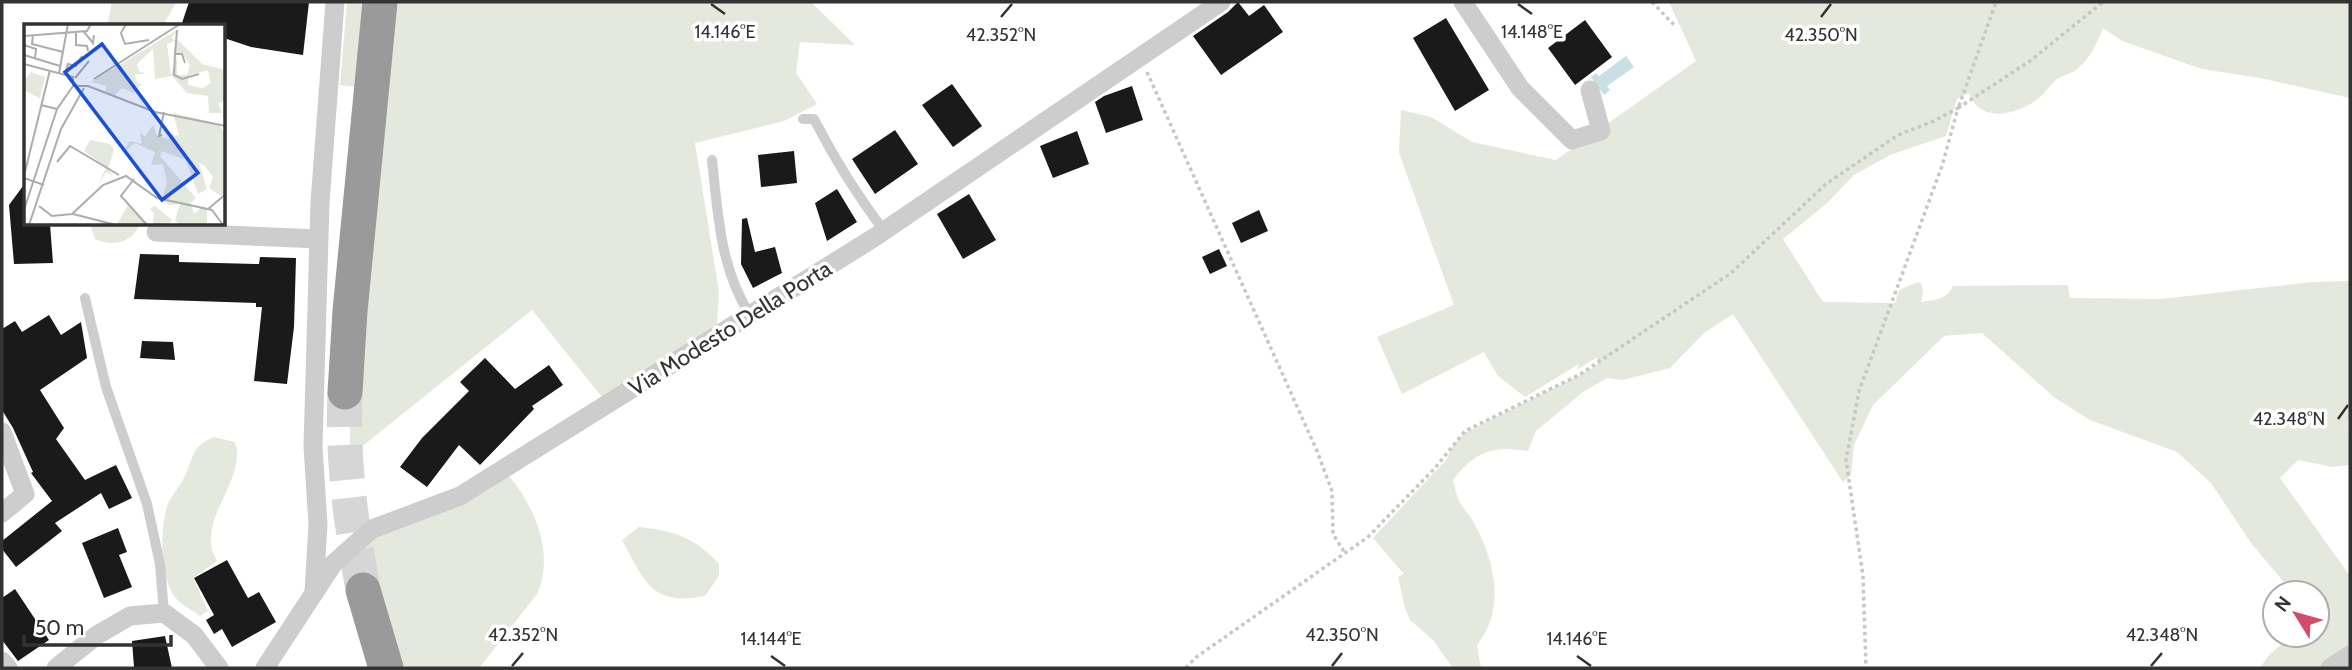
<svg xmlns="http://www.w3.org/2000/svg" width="2352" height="670" viewBox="0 0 2352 670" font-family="Cabin,sans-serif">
	<rect width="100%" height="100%" fill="#fff"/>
	<path fill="#e4e8dd" d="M112,2H176L163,26H107Z
		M347,2H368L355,87L340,85Z
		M394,2H811L855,45L800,42L796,73L817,104L784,121L695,143L719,292L717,326L602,397L532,310L350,456V428Z
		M1669,2H2350V98L2260,78L2202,69L2122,41L2103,28C2097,43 2090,59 2077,69C2071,74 2063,75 2057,79C2050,85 2045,93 2038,99C2016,115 1980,124 1969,93L1957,99L1946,136L1890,155L1854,175L1826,204L1783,239L1823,302L1895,303L1899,290L1918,282L1921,283L1923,292L1921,302C1935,300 1946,300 1953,286L2068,285L2070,298L2161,299L2313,282L2350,281V418L2348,422L2350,465L2332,467L2298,460L2280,478L2350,576V651L2322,668H2260L2269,655L2292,635H2317V593H2293L2251,543L2211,483L2177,452L2090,420L2054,397L1982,333L1944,336L1873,405L1854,445L1851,475L1843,482L1733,314L1704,333L1670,368L1622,380L1607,378L1583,392L1536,431L1528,451C1492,445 1475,452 1453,480C1455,487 1456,495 1459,501C1463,509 1470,515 1474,523C1495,561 1506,609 1477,645L1481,668H1453L1433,640L1410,620L1405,608L1398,577L1404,574L1373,538L1447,459L1450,450L1464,433L1582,374L1597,365V357L1577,370L1579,364L1525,397L1498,376L1484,352L1402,394L1377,337L1454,305L1399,153L1401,110L1431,117L1472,142L1556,160L1696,61Z
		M90,224H140C132,243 113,247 95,239Z
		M214,437L235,442C248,480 193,522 217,561L193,578L208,611L200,616C192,610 180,604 174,596C160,575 160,530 167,506C171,496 179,488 184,478C194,458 190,447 214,437Z
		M509,476C535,507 555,554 537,594L479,668H403L362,544L370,538Z
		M639,527C675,531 694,537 719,564V576L705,596C651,607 644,580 622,540Z"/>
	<path fill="#c9dfe5" d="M1626,56L1634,67L1607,86L1610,90L1604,95L1591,77L1596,73L1599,76Z"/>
	<path fill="#1a1a1a" d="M189,2H309L303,55L251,47L224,38V26H181Z
		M1238,2L1249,16L1264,5L1283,32L1221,75L1193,36L1228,12Z
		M1446,18L1489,90L1455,111L1413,38Z
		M1585,20L1612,57L1575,85L1548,48Z
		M952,84L982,126L953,147L922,105Z
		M1132,86L1143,120L1106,133L1095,102L1104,96Z
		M895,130L918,164L875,194L852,159Z
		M1077,131L1089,164L1053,178L1040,146Z
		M794,151L797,183L761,187L758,155Z
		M26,182V224H50L53,263L14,264L9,205Z
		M837,189L857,222L827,241L815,203Z
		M969,194L996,240L963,259L937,214Z
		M1259,210L1268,231L1241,243L1232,223Z
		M747,218L755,252L775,247L782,273L753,288L741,264L742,219Z
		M1219,249L1227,266L1210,274L1202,257Z
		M140,254L179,255V262L259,264L260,257L296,258L294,327L287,384L254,381L262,307H256V303L134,299Z
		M49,315L61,335L81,322L87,358L40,390L64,428L56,439L85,480L116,465L132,498L109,509L101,493L55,523L62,531L16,567L2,549V541L52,501L31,473L33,472L13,428L2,410V329L15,321L22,332Z
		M142,341L173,342L175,360L140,358Z
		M485,358L515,389L549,365L563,385L532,406L534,409L480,465L459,445L427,487L400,467L422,438L469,391L460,382Z
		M118,528L127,552L119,555L132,587L104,598L82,543Z
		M227,560L248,598L259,592L276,622L232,647L222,629L214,634L206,620L214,615L194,578Z
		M15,589L49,640L18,661L2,640V598Z
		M165,636L172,668L134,667L132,641Z"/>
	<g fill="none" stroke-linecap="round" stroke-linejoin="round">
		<path stroke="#d6d6d6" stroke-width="35" stroke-dasharray="35 18" stroke-linecap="butt" d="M345,392C342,462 351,521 363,590"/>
		<path stroke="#c7c7c7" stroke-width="3.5" stroke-dasharray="3.5 3.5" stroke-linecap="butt" d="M1652,2L1676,27
			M1147,72L1317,451L1332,491L1333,534L1345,553
			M1959,106L1996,2
			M1958,108L2030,61L2103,2
			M1186,668L1195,658L1368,537L1435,468L1465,431L1579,375L1731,273L1826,184L1898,135L1934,121L1958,108L1942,166L1859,391L1846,460L1863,576L1866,668"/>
		<path stroke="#cdcdcd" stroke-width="10" d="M803,119H814C834,158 857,195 884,231
			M712,160C718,214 720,268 750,315
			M85,298L106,387L147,504L160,564L164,613"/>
		<path stroke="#cdcdcd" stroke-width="19" d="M1463,2L1520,88L1572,140L1601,131L1590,90
			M156,232L319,239
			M2,432L25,494L2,513
			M314,591L318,524L313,447L320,202L335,2
			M2,661L8,668
			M56,668L97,635L130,616L164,613L194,635L219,668
			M265,668L333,564L372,529L460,496L875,237L1221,2
			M2330,668L2350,655"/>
		<path stroke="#9a9a9a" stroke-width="35" d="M345,392L350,311L380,2
			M363,590L386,668"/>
	</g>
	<path fill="none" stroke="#333" stroke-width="2.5" d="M711,4L725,14M1518,4L1532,14M1001,17L1012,4M1821,17L1831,4M2338,419L2348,405M771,656L785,666M1577,656L1591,666M512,666L523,653M1332,666L1342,653M2151,666L2162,653"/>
	<g text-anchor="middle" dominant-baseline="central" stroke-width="7" stroke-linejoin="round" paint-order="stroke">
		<g font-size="23" fill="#333" stroke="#fff">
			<text transform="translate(730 328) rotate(-32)">Via Modesto Della Porta</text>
		</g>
	</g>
	<g transform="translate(24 24)">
		<rect width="201" height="201" fill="#fff"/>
		<path d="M153,6L148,14L151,17L143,20L147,51L153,32V51H163L166,41L158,29H151L153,15L178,40L201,46V77L194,79L198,89H185L184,72L163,69L148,52L131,55L129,25L113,40L115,47L122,50H111L113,59L118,60L110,69L98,64L91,71L81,69L82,62L67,58ZM184,46L187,59L179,64L164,61L165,51ZM7,48L21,53L16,74L1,67L0,57ZM149,89L195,100L201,110V169L197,172L185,164L189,153L180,141L175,139L183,165L174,170L162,136L138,127L136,132L172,174L167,179L170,190L178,183L183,185V201H155L151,196L156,180L145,181L133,172H139L143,158L139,140L127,141L131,128L111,119L100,128L105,117L118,120L116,109L121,112L129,101L133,112L144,115L149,107L150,112L155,111ZM66,116L86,120L90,126L84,145L89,152L82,148L74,162L82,143L60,127ZM104,181L122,201L93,200ZM131,182L148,196L145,201H129L130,189L126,185Z" fill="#e4e8dd" fill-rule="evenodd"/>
		<path fill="none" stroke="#adadad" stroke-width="2" d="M102,0L97,9L101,20L125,16M153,6L151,30H158L161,39M52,8V21L63,22L64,27M60,8L69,19L70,11M9,11L8,20L39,28M0,12L63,7L67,0M0,21L12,25L11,34M151,30L150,51L158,55L175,50M0,31L36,42M0,40L49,53V62M35,49L44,0M41,50L44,40L52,42L58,32M51,54L65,37M70,55L156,0M49,62H64L131,88L202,102M17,81L33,85L49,62M138,111L135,112L140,88M33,138L46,122L95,151M0,152L26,46M0,154L20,161M110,155L97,172L123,201M15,182L28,192L48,190L79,161L102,152L133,174L188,186L199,201M184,185L202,170M0,186L33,85M49,190L92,201M5,201L37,105L60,64"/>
		<path fill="#1d4ed8" fill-opacity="0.15" stroke="#1d4ed8" stroke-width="3.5" d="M78,20L174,149L138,176L41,48Z"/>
		<rect width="201" height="201" fill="none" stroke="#333" stroke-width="3.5"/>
	</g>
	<g font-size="18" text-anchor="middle" fill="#333" stroke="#fff" stroke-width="7" stroke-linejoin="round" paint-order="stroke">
		<text x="725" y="38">14.146°E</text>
		<text x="1532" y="38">14.148°E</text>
		<text x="1001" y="41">42.352°N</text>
		<text x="1821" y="41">42.350°N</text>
		<text x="2289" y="425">42.348°N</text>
		<text x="523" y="641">42.352°N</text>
		<text x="1342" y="641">42.350°N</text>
		<text x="2162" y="641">42.348°N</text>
		<text x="771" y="645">14.144°E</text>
		<text x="1577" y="645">14.146°E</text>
	</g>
	<rect width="2352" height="670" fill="none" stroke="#333333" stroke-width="7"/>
	<g transform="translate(2296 614) rotate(307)"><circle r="33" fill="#ffffff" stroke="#adadad" stroke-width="2"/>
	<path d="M0-5L12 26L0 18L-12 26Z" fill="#d44a6a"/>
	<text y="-10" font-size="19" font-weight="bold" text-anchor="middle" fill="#333333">N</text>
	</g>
	<path d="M24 635v10h147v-10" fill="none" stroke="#333333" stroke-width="3.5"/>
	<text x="35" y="635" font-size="21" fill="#333333" stroke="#ffffff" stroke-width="5" paint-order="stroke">50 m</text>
</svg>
